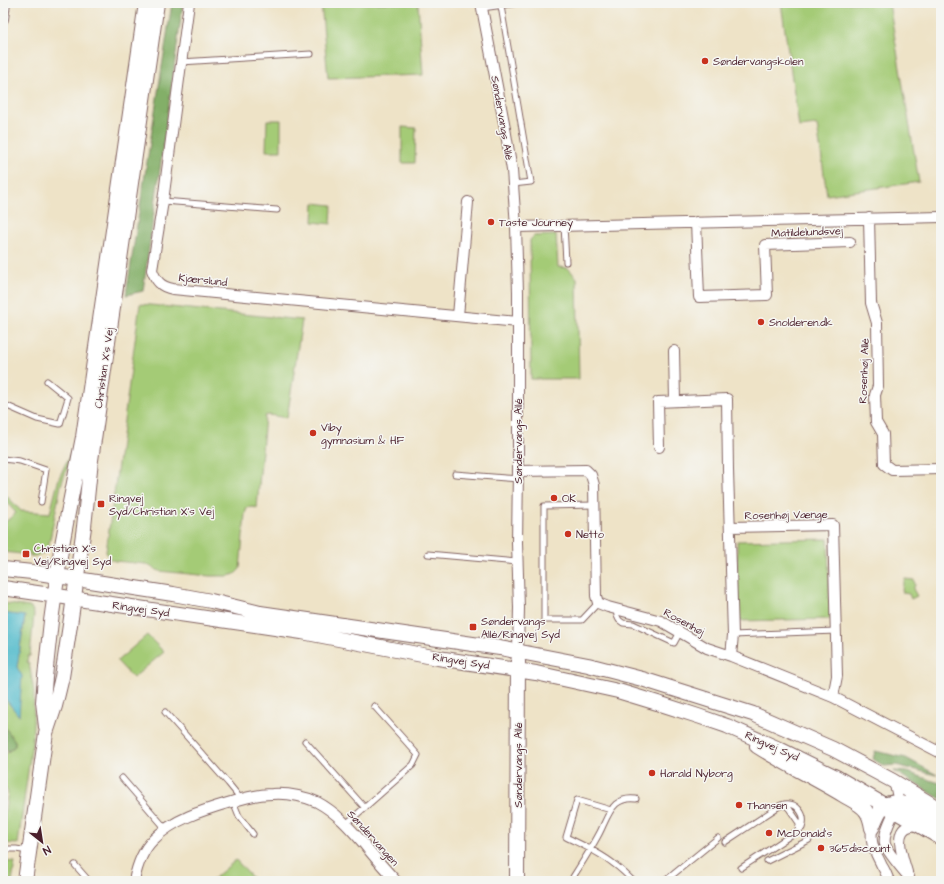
<svg xmlns="http://www.w3.org/2000/svg" width="944" height="884" viewBox="0 0 944 884" font-family="'Architects Daughter',sans-serif">
	<rect width="100%" height="100%" fill="#f6f6f2"/>
	<filter id="ink" filterUnits="userSpaceOnUse"><feTurbulence type="fractalNoise" baseFrequency=".025" numOctaves="2"/><feDisplacementMap in="SourceGraphic" scale="8" xChannelSelector="R" yChannelSelector="G"/><feConvolveMatrix kernelMatrix="1 2 1 2 8 2 1 2 1" color-interpolation-filters="sRGB"/></filter>
	<filter id="wash" filterUnits="userSpaceOnUse"><feTurbulence type="fractalNoise" baseFrequency=".012" numOctaves="4" result="noise"/><feDisplacementMap in="SourceGraphic" scale="16" xChannelSelector="R" yChannelSelector="G"/><feGaussianBlur stdDeviation="0.9" result="paint"/><feColorMatrix in="noise" values="0 0 0 0 0 0 0 0 0 0 0 0 0 0 0 0 0 1.4 0 .05"/><feComposite in="paint" operator="in"/></filter>
	<g filter="url(#wash)">
		<rect width="100%" height="100%" fill="#eee3c7"/>
		<path fill="#a4cb76" stroke="#777550" d="M321,3H418L423,75L328,78Z
			M781,3H889L919,182L827,195L817,125L799,127Z
			M267,120H281V151H266Z
			M402,127L416,128L415,163H402Z
			M314,203L332,205L331,224L313,222Z
			M556,235L558,267L568,268L577,278L579,379H531L530,240L534,236Z
			M140,304L302,320L287,418L269,415L265,416L257,508L252,507L247,508L245,514L240,569L235,574L228,576H210L159,571L146,564L115,561L109,559L106,552Z
			M70,454H71L67,469L61,485L48,549C42,555 38,556 30,556V553L22,552V554L3,552V524L16,513L3,498V492L21,511L50,513L59,478Z
			M828,539L830,619L738,621L737,541Z
			M905,579L914,580L915,585L913,589L917,596L911,599L909,594L903,593C901,588 903,584 905,579Z
			M3,603L29,607L32,609L34,614L30,656H28L27,662L29,663L34,692L33,726L32,743L18,844L3,843V822L8,792L3,785V756L15,746V741L3,725V696L19,715L17,667L25,617L3,613Z
			M147,635L164,652L133,678L117,661Z
			M236,860L255,881H211Z
			M3,861L15,862L12,881H3Z"/>
		<path fill="#83af67" stroke="#666749" d="M172,3H183L143,291L126,295Z
			M3,725L15,741V746L8,751L3,745Z
			M875,751L906,758L937,775L932,774L896,765L884,766L873,759Z
			M894,771L907,772L936,782L941,783V799Z"/>
		<path fill="#4fbacb" stroke="#4c6c7b" d="M3,613L25,616L17,667L22,676L19,716L3,696Z"/>
	</g>
	<g filter="url(#ink)">
		<g fill="none" stroke-linecap="round" stroke-linejoin="round">
			<defs>
				<path id="lane" d="M501,6L531,182L513,184
					M482,8L519,3
					M181,62L311,54
					M163,201L277,210
					M564,225L566,262
					M3,406L5,405L37,419L60,424L68,398L47,381
					M3,459L20,461L46,470L41,502
					M455,474L518,479
					M594,505L544,506V620H582L598,603
					M428,554L517,562
					M616,609L617,616L619,620L623,623L633,624L674,643L680,632
					M733,635L836,631
					M165,712L228,783L237,794L239,799
					M305,741L365,808
					M937,751L941,743
					M122,778L166,829
					M233,801L239,816L253,834
					M782,805L788,807L799,823V825L798,831
					M611,810L577,800L566,837C582,845 599,852 614,864C621,869 627,875 633,881
					M346,824L413,765L418,755L374,706
					M725,842L781,805C796,800 807,814 802,828L741,868
					M3,849H16L28,851
					M767,861L809,840
					M75,865L89,881
					M382,881L389,874
					M572,881L573,877C582,863 591,849 599,834C604,825 608,811 616,804C622,799 629,798 636,799
					M665,881L718,838"/>
				<path id="street" d="M189,3L163,201L152,270C156,281 161,287 173,289L518,322
					M481,3L505,128L512,170L516,227L518,292V471L517,543L519,608L518,651
					M3,19L5,3
					M869,218L871,303L877,323L878,386L875,395L876,422L883,434L884,464L892,470L941,469
					M696,222L699,297L767,295L765,245L850,242
					M516,227L941,217
					M458,316L468,202
					M674,351L675,401
					M659,447L658,402L727,399L728,470L733,635L731,656
					M518,471L586,470L591,475L594,485L596,596L598,603L608,607L661,621L707,648L731,656L833,697L941,753
					M730,527L833,525L837,676L833,697
					M893,781C904,804 892,811 886,832C885,836 884,840 885,844C887,852 903,870 909,877
					M872,828C870,846 875,851 882,866C885,870 887,876 889,881
					M907,872C904,861 891,829 911,826C914,825 917,826 920,826
					M134,881C137,866 142,851 153,840C173,819 204,810 231,802C244,798 258,794 272,794C287,793 303,796 317,802C336,812 350,828 364,844C374,857 385,869 396,881"/>
				<path id="secondary" d="M3,569L32,572L173,594L211,601L260,613L500,648L588,665L642,679L753,714L833,749L893,781L941,810
					M3,588L302,632L438,658L536,673L618,691L664,705L698,716L727,726L779,749L836,777L941,838
					M46,727L43,702L45,677L51,621L61,550L68,513L83,437L146,3
					M757,746C785,764 815,778 843,795C851,800 861,804 866,811C870,816 871,822 872,828
					M872,828C875,821 878,811 884,806C900,794 927,815 941,824
					M25,881L46,733L55,706L62,677L70,625L84,527L91,460L157,3
					M517,881L518,661"/>
			</defs>
			<use href="#lane" stroke="#836462" stroke-width="7"/>
			<use href="#street" stroke="#836462" stroke-width="12"/>
			<use href="#secondary" stroke="#836462" stroke-width="16"/>
			<use href="#lane" stroke="#fff" stroke-width="5"/>
			<use href="#street" stroke="#fff" stroke-width="10"/>
			<use href="#secondary" stroke="#fff" stroke-width="14"/>
		</g>
	</g>
	<g fill="#c8321e" stroke="#f6f6f2" stroke-width="1.5">
		<circle cx="705" cy="61" r="4"/>
		<circle cx="491" cy="222" r="4"/>
		<circle cx="761" cy="322" r="4"/>
		<circle cx="313" cy="433" r="4"/>
		<circle cx="554" cy="498" r="4"/>
		<rect x="97" y="500" width="8" height="8" rx="2"/>
		<circle cx="568" cy="534" r="4"/>
		<rect x="22" y="550" width="8" height="8" rx="2"/>
		<rect x="469" y="623" width="8" height="8" rx="2"/>
		<circle cx="652" cy="773" r="4"/>
		<circle cx="739" cy="805" r="4"/>
		<circle cx="769" cy="833" r="4"/>
		<circle cx="821" cy="848" r="4"/>
	</g>
	<g text-anchor="middle" dominant-baseline="central" stroke-width="3" stroke-linejoin="round" paint-order="stroke">
		<g font-size="11" fill="#4a1f2b" stroke="#f6f6f2" text-anchor="start">
			<text x="713" y="61">Søndervangskolen</text>
			<text x="499" y="222">Taste Journey</text>
			<text x="769" y="322">Snolderen.dk</text>
			<text x="321" y="427">Viby<tspan x="321" dy="13">gymnasium &amp; HF</tspan></text>
			<text x="109" y="498">Ringvej<tspan x="109" dy="13">Syd/Christian X's Vej</tspan></text>
			<text x="562" y="498">OK</text>
			<text x="576" y="534">Netto</text>
			<text x="34" y="548">Christian X's<tspan x="34" dy="13">Vej/Ringvej Syd</tspan></text>
			<text x="481" y="621">Søndervangs<tspan x="481" dy="13">Allé/Ringvej Syd</tspan></text>
			<text x="660" y="773">Harald Nyborg</text>
			<text x="747" y="805">Thansen</text>
			<text x="777" y="833">McDonald's</text>
			<text x="829" y="848">365discount</text>
		</g>
		<g font-size="11" fill="#4a1f2b" stroke="#f6f6f2">
			<text transform="translate(502 118) rotate(80)">Søndervangs Allé</text>
			<text transform="translate(807 232) rotate(-2)">Matildelundsvej</text>
			<text transform="translate(203 280) rotate(6)">Kjærslund</text>
			<text transform="translate(104 368) rotate(-82)">Christian X's Vej</text>
			<text transform="translate(864 371) rotate(-88)">Rosenhøj Allé</text>
			<text transform="translate(518 441) rotate(-90)">Søndervangs Allé</text>
			<text transform="translate(786 515) rotate(-1)">Rosenhøj Vænge</text>
			<text transform="translate(141 609) rotate(8)">Ringvej Syd</text>
			<text transform="translate(684 622) rotate(28)">Rosenhøj</text>
			<text transform="translate(461 661) rotate(9)">Ringvej Syd</text>
			<text transform="translate(772 746) rotate(24)">Ringvej Syd</text>
			<text transform="translate(518 765) rotate(-90)">Søndervangs Allé</text>
			<text transform="translate(373 838) rotate(48)">Søndervangen</text>
		</g>
	</g>
	<rect width="944" height="884" fill="none" stroke="#f6f6f2" stroke-width="16"/>
	<g transform="translate(42 842) rotate(150)" stroke="#f6f6f2" stroke-width="3" paint-order="stroke">
	<path d="M0-3L7 15L0 10L-7 15Z" fill="#4a1f2b"/>
	<text y="-6" font-size="11" font-weight="bold" text-anchor="middle" fill="#4a1f2b">N</text>
	</g>
</svg>
